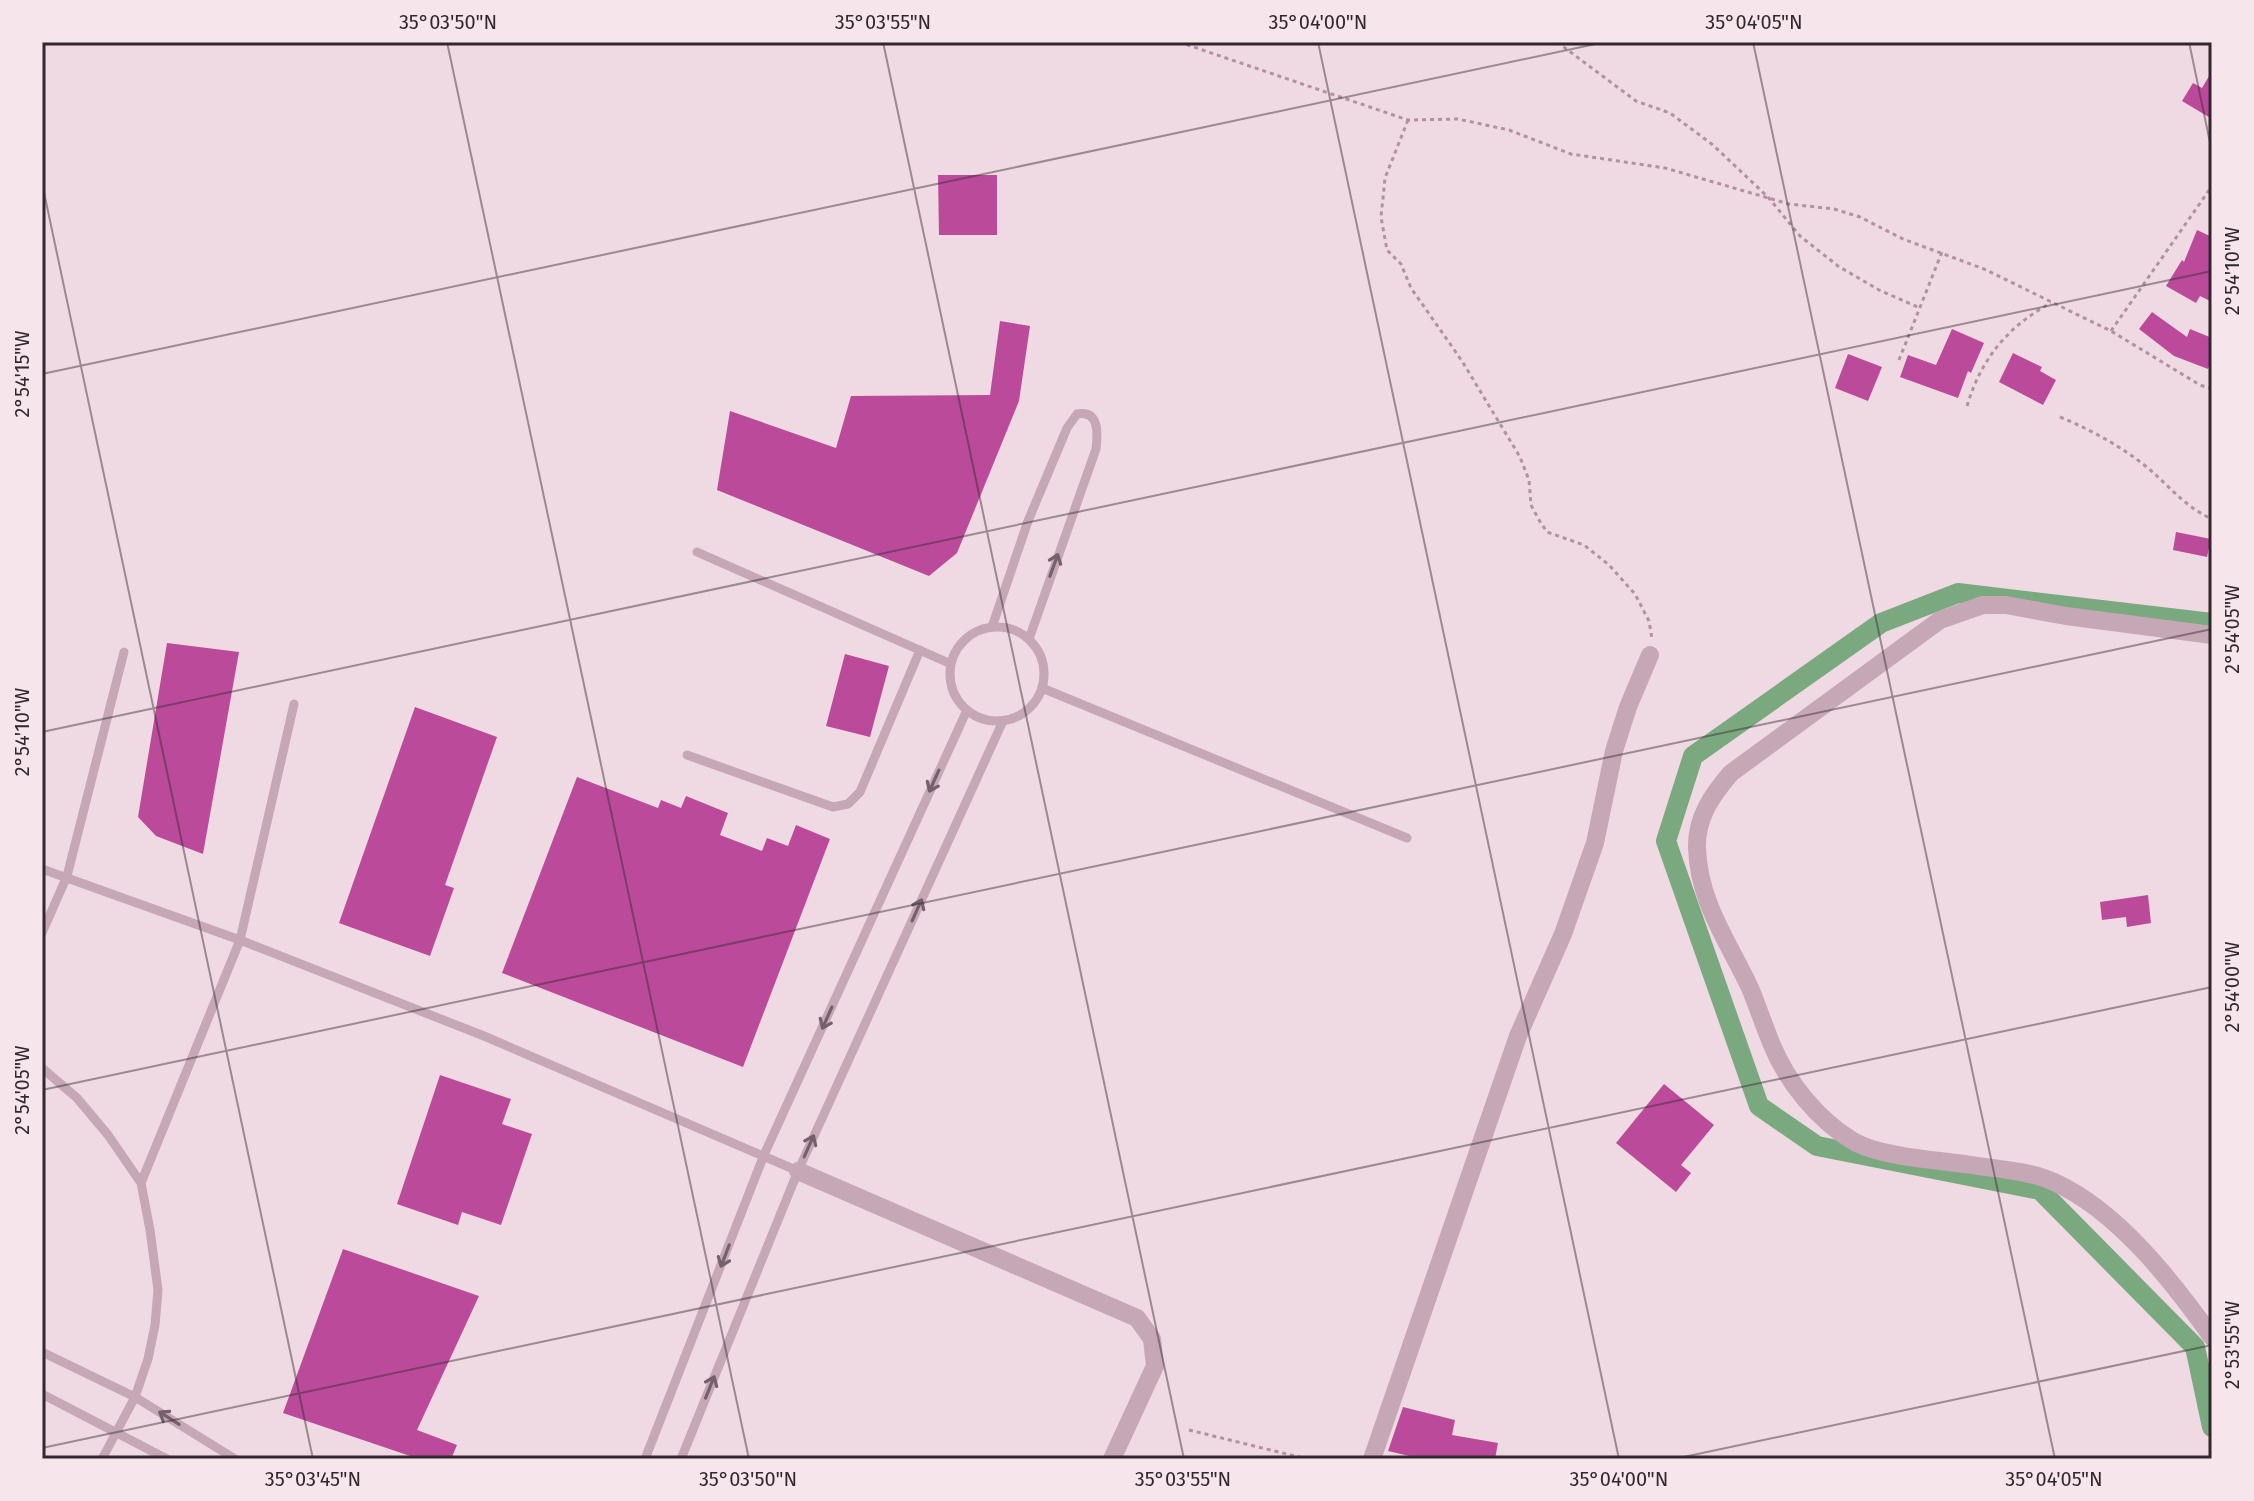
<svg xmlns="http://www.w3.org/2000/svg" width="2254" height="1501" viewBox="0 0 2254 1501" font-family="'Fira Sans',sans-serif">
	<rect width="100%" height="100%" fill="#efd9e2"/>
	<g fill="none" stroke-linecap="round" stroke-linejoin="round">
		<path stroke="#7ba97f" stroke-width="20" d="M2212,623L1958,593L1881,623L1693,756L1666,841L1759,1106L1817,1146L2040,1190L2195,1347L2212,1427"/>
	</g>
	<path fill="#bb4b9a" d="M2212,71V119L2182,101L2193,83L2202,88Z
		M938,175H997V235H939Z
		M2197,230L2212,237V302L2200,296L2196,303L2166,286L2182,260L2184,262Z
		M2152,312L2187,337L2190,329L2212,338V359L2208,369L2174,356L2139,329Z
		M1000,321L1030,326L1019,401L957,553L929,576L717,490L730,411L836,448L851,396L990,395Z
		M1952,329L1984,343L1971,373L1968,371L1958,398L1900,377L1908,355L1936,365Z
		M2013,353L2042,367L2040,371L2056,380L2043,405L1999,382Z
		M1848,354L1882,367L1868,401L1835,388Z
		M2176,532L2211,539L2207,557L2173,550Z
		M167,643L239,652L203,854L156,836L138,817Z
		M845,654L889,666L870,737L826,726Z
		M415,707L497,737L445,885L454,888L430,956L339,923Z
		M577,777L658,808L661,800L681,808L686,796L728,813L720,835L762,851L767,838L788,846L796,825L830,839L743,1067L502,973Z
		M2148,895L2151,923L2127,927L2126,917L2102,920L2100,902Z
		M440,1075L511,1099L502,1124L532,1134L501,1225L462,1212L458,1225L397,1204Z
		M1664,1084L1714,1125L1681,1165L1691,1173L1676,1192L1616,1143Z
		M343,1249L479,1296L417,1430L457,1445L451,1459H419L283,1413Z
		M1403,1407L1455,1420L1452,1435L1498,1443L1495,1459H1422L1388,1451Z"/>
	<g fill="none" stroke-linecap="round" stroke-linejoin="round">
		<path stroke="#b191a2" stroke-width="3" stroke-dasharray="4 4" stroke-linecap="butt" d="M1179,42L1408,120L1458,119L1509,130L1571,154L1665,168L1789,204L1834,209L1860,217L1903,239L1984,269L2111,331L2200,385L2212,389
			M1557,42L1636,101L1670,113L1713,145L1768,197L1800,236L1838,266L1879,290L1920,308
			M1408,120L1385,178L1381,217L1387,250L1401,264L1411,288L1462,361L1520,457L1529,480L1531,505L1539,520L1547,532L1584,545L1609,565L1635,594L1649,621L1652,639
			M2111,331L2212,186
			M1899,360L1942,252
			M1967,406C1981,359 2008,326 2051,303
			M2060,417C2089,429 2117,444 2143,464C2167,483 2183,506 2212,519
			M1189,1430L1307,1459"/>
		<path stroke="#c5a7b6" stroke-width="9" d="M697,552L951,664
			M992,627L1028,521L1067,428L1077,414C1099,410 1098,432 1096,449L1029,639
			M950 674a47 47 0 1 1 94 0a47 47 0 1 1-94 0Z
			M1042,688L1407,838
			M687,755L833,807L848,804L860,792L920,650
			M42,869L240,940L484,1036L798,1171
			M42,933L67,876L124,652
			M42,1068L77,1098L108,1135L141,1183L150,1230L158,1290L155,1325L148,1359L135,1397L102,1459
			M141,1183L240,940L294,704
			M42,1352L135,1397L235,1459
			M42,1394L167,1459
			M645,1459L764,1155L967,710
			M681,1459L798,1171L1003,721"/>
		<path stroke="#c5a7b6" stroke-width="18" d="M2212,635L2066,616L2006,605H1983L1940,620L1731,773C1712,795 1696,818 1697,848C1699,903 1728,941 1750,988C1758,1007 1764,1026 1772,1045C1787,1082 1818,1120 1853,1141C1878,1156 1934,1160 1965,1164C1993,1169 2028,1170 2054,1182C2118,1211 2172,1281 2212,1337
			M798,1171L1137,1318L1152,1339L1155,1366L1112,1459
			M1372,1459L1518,1036L1563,934L1595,843L1614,751L1628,707L1650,655"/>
	</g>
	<defs><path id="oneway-shaft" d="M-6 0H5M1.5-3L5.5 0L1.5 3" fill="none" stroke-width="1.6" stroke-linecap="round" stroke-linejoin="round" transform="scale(2)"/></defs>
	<g stroke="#74616b">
		<use href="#oneway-shaft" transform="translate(1054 565) rotate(-70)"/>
		<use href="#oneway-shaft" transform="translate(934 781) rotate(114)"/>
		<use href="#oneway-shaft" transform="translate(917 910) rotate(-66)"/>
		<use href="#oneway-shaft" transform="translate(827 1018) rotate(114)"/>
		<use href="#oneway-shaft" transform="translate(809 1146) rotate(-66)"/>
		<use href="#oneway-shaft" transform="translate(725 1256) rotate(111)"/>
		<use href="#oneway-shaft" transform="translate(710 1387) rotate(-68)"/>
		<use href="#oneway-shaft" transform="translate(169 1418) rotate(-148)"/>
	</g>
	<path fill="none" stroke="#32272e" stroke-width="2" stroke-opacity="0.45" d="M447,42L749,1459M883,42L1184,1459M1318,42L1619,1459M1753,42L2055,1459M2189,42L2212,152M42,183L313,1459M42,374L1605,42M42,732L2212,271M42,1090L2212,629M42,1448L2212,987M1674,1459L2212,1345"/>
	<rect width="2254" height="1501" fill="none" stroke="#f7e5ec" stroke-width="88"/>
	<rect x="44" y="44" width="2166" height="1413" fill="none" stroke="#32272e" stroke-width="3"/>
	<g font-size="20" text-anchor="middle" fill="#32272e">
		<text x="448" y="29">35°03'50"N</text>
		<text x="883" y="29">35°03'55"N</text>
		<text x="1318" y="29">35°04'00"N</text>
		<text x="1754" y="29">35°04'05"N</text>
		<text transform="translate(2232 271) rotate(-90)" y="7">2°54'10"W</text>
		<text transform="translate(22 374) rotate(-90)" y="7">2°54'15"W</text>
		<text transform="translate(2232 629) rotate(-90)" y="7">2°54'05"W</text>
		<text transform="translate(22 732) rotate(-90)" y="7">2°54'10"W</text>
		<text transform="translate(2232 987) rotate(-90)" y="7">2°54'00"W</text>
		<text transform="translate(22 1090) rotate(-90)" y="7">2°54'05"W</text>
		<text transform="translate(2232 1345) rotate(-90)" y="7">2°53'55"W</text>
		<text x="313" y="1486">35°03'45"N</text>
		<text x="748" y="1486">35°03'50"N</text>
		<text x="1183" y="1486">35°03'55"N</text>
		<text x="1619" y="1486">35°04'00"N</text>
		<text x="2054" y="1486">35°04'05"N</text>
	</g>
</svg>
